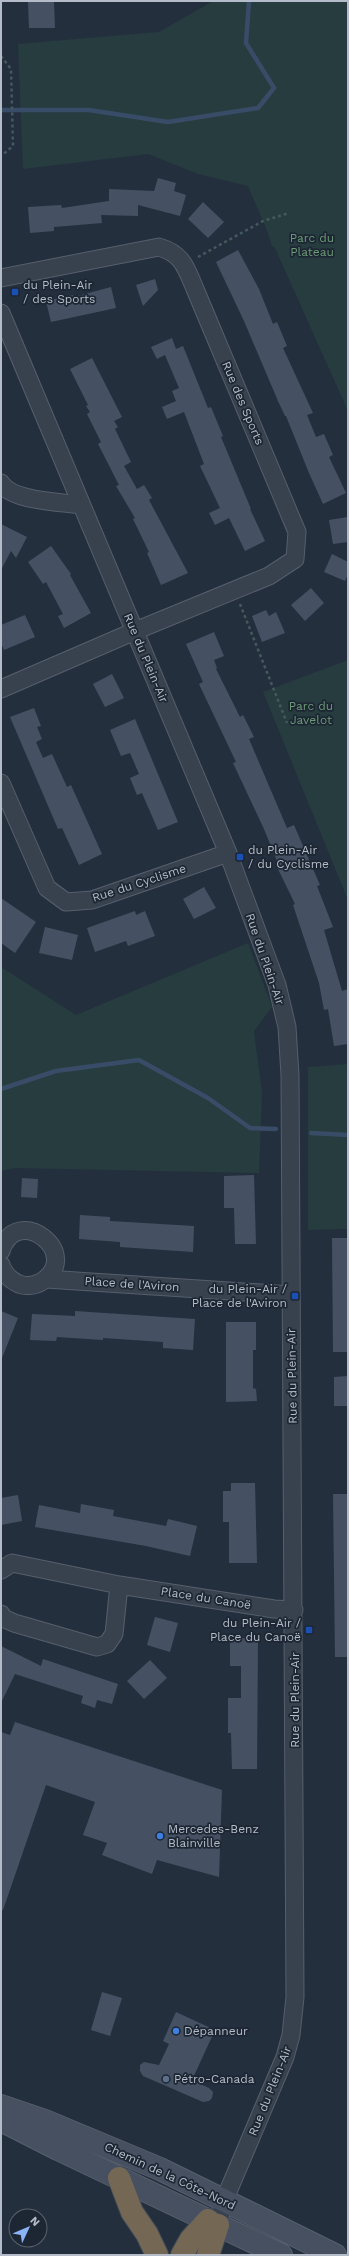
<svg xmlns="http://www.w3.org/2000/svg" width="349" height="2256" viewBox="0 0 349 2256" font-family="'Work Sans',sans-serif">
	<rect width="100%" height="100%" fill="#242f3e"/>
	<path fill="#263c3f" d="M213,1H348V411L275,248L272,246L268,233L248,186L198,174L148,154L23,169L18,44L159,32Z
		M348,660V900L263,692Z
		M248,943L272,1007L254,1031L262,1093L259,1173L15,1168L1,1171V967L76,1015Z
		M348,1064V1229L308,1230V1067Z"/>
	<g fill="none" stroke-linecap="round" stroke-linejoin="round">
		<path stroke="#394c67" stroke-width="4.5" d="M1,110H89L168,122L258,108L274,88L246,43L249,1
			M1,1089L56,1071L139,1060L208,1098L250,1128L276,1129
			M311,1133L348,1135"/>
	</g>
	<path fill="#455162" d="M28,2H54L55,28H29Z
		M158,178L176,183L174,191L186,195L180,216L138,205V216L101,215L102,223L54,227V231L30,233L28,207L61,205L62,208L109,201V189L154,191Z
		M203,202L224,222L208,238L188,219Z
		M238,250L259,289L273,324L277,322L287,346L283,348L313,413L307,415L316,437L324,434L333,455L329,457L346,493L323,504L309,473L286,416H285L278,401L244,321L216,262Z
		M155,279L158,290L143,306L136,285Z
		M111,287L116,308L51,322L46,301L73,295L74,297Z
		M172,338L176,349L183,346L208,408L211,407L223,436L221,437L251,509H250L265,541L245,551L229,518L215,525L209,513L220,508L200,466L204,464L184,412L167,419L162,407L176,401L172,391L179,388L165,355L157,359L151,347Z
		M92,358L122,417L114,421L118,427L115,429L131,462L124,466L137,489L144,485L152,498L149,500L188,573L161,585L147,553L149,552L133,519L135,518L116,486L119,485L98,444L101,442L87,414L90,412L86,406L88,405L70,369Z
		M348,517V542L333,544L329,520Z
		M1,524L27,537L16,558L11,551L1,570Z
		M51,546L71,574L70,575L91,613L64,628L58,616L63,614L46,582L43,584L28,562Z
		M332,554L348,562V574L345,581L324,572Z
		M311,588L324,603L305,621L291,605Z
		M266,610L269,616L276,612L285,633L262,642L252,616Z
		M25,615L35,637L4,650L1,643V625Z
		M214,632L224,656L214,660L217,668L216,669L240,717L243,715L254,737L249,739L287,828L294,825L320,885L317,886L333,927L324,930L342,991L348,989V1044L334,1046L328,1009L324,1010L319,983L293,905L295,904L277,867L279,866L264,829L233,763L236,762L199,684L203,682L186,644Z
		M112,674L124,698L105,707L93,684Z
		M34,708L41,726L37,727L42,739L36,742L43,758L52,754L67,787L71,785L102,854L79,865L62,828L58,829L10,717Z
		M135,719L178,822L158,830L142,793L137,795L130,778L139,774L130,753L121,756L110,730Z
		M204,887L216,908L194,919L183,899Z
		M1,898L36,922L15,953L1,943Z
		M135,911L136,915L145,911L155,936L128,946L126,941L95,952L87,928Z
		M45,927L78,935L72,960L39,953Z
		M254,1175L256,1244H235L234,1208H224V1176Z
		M22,1178L38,1179L37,1198L21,1197Z
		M80,1215L110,1217V1221L194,1226L193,1252L120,1247V1242L79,1239Z
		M332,1238H348V1352H333Z
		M1,1311L18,1318L2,1358H1Z
		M75,1311L195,1319L193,1350L163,1348V1342L103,1338V1340L57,1337L56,1341L30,1340L32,1314L75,1316Z
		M226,1322H256V1350H253V1388L256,1389L257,1401L226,1402Z
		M348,1376V1406H334V1377Z
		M231,1483H255L257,1563H229V1522H223V1491H231Z
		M333,1494H348V1657H335Z
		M18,1495L22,1521L1,1525V1498Z
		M81,1504L114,1510L113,1516L166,1526L168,1519L197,1526L190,1556L146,1546L35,1527L39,1505L80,1513Z
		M155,1617L178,1623L170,1652L147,1645Z
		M230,1638H258L257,1769H232L231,1733H228V1698H241V1666H230Z
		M1,1646L41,1666L43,1659L118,1684L112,1704L97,1700L95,1708L81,1703L83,1696L15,1674L1,1703Z
		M150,1660L167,1678L144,1699L127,1681Z
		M15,1722L222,1790L219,1877L157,1860L152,1874L102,1855L107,1843L83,1835L95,1802L46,1785L3,1910H1V1732L10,1735Z
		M102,1992L122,1998L110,2036L91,2030Z
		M176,2012L215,2030L192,2080L209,2088L213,2092L212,2098L209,2101L203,2102L143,2076L140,2071V2065L144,2062L159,2065L169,2044L163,2041Z"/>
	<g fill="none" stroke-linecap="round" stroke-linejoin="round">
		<defs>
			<path id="street" d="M1,278L159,247C183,254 186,268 195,289L297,532L295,559L269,576L135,631L1,689
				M1,313L228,853L277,985L287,1027L290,1075L295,1997L291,2035L285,2057L224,2201L218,2225
				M1,483C11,501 61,502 81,505
				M1,783L47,888L66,902L92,900L228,853
				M1,1251C17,1201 85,1255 41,1282C34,1286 24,1287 17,1283C9,1279 4,1274 1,1265
				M46,1279L291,1295
				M1,1570L12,1563L119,1585L274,1609L294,1610
				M1,1614L3,1618L14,1623L97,1647L107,1644L114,1634L119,1585"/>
			<path id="secondary" d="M1,2106L45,2121L160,2169L335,2255
				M1,2120L58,2149L281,2255"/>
			<path id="highway" d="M119,2178L132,2212L147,2234L157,2255
				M182,2255L191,2239L208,2220
				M208,2255L218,2225"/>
		</defs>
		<use href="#street" stroke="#565f6c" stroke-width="19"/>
		<use href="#secondary" stroke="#565f6c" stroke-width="24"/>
		<use href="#highway" stroke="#434c59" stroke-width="24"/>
		<path stroke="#44595c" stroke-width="2.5" stroke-dasharray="3 3" stroke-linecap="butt" d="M1,56L11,69L13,146L1,156
			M198,257L263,221L289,213
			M240,604L287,723"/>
		<use href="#street" stroke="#38414e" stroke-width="17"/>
		<use href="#secondary" stroke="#465061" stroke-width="22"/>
		<use href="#highway" stroke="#746855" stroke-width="22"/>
	</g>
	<g fill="#1a4fb4" stroke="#1d2633" stroke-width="1.5">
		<rect x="11" y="288" width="8" height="8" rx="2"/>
		<rect x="236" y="853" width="8" height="8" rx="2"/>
		<rect x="291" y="1292" width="8" height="8" rx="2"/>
		<rect x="305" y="1626" width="8" height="8" rx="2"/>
	</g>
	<g fill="#3f7fe0" stroke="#1d2633" stroke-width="1.5">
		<circle cx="160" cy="1836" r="4"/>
		<circle cx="176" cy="2031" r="4"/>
	</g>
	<circle fill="#5c6f8a" stroke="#1d2633" stroke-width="1.5" cx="166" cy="2079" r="4"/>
	<g text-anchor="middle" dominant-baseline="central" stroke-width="3.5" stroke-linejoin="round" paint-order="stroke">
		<g font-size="12" fill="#6b9a76" stroke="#1d2633">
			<text x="312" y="238">Parc du<tspan x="312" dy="14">Plateau</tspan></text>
			<text x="311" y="706">Parc du<tspan x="311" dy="14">Javelot</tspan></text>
		</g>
		<g font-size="12" fill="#b4bcc9" stroke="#1d2633" text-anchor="start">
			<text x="23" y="285">du Plein-Air<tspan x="23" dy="14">/ des Sports</tspan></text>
			<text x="248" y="850">du Plein-Air<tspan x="248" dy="14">/ du Cyclisme</tspan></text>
			<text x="287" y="1289" text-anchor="end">du Plein-Air /<tspan x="287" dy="14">Place de l'Aviron</tspan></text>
			<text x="301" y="1623" text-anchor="end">du Plein-Air /<tspan x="301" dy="14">Place du Canoë</tspan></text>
			<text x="168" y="1829">Mercedes-Benz<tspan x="168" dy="14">Blainville</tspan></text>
			<text x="184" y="2031">Dépanneur</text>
			<text x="174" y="2079">Pétro-Canada</text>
		</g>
		<g font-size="12" fill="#b4bcc9" stroke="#1d2633">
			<text transform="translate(243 403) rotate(67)">Rue des Sports</text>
			<text transform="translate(146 658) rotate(67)">Rue du Plein-Air</text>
			<text transform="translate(139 883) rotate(-18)">Rue du Cyclisme</text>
			<text transform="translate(265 959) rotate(71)">Rue du Plein-Air</text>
			<text transform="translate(132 1284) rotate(4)">Place de l'Aviron</text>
			<text transform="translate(292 1376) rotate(-91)">Rue du Plein-Air</text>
			<text transform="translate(206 1598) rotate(9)">Place du Canoë</text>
			<text transform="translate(295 1700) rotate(-90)">Rue du Plein-Air</text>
			<text transform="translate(270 2091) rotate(-68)">Rue du Plein-Air</text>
			<text transform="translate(170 2176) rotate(25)">Chemin de la Côte-Nord</text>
		</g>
	</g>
	<rect width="349" height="2256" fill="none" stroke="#b4bcc9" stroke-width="4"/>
	<g transform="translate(28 2228) rotate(46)"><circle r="19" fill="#1d2633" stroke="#59626f"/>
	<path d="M0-3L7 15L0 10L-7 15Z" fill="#8ab4f8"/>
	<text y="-6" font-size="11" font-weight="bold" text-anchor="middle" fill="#b4bcc9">N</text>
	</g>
</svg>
